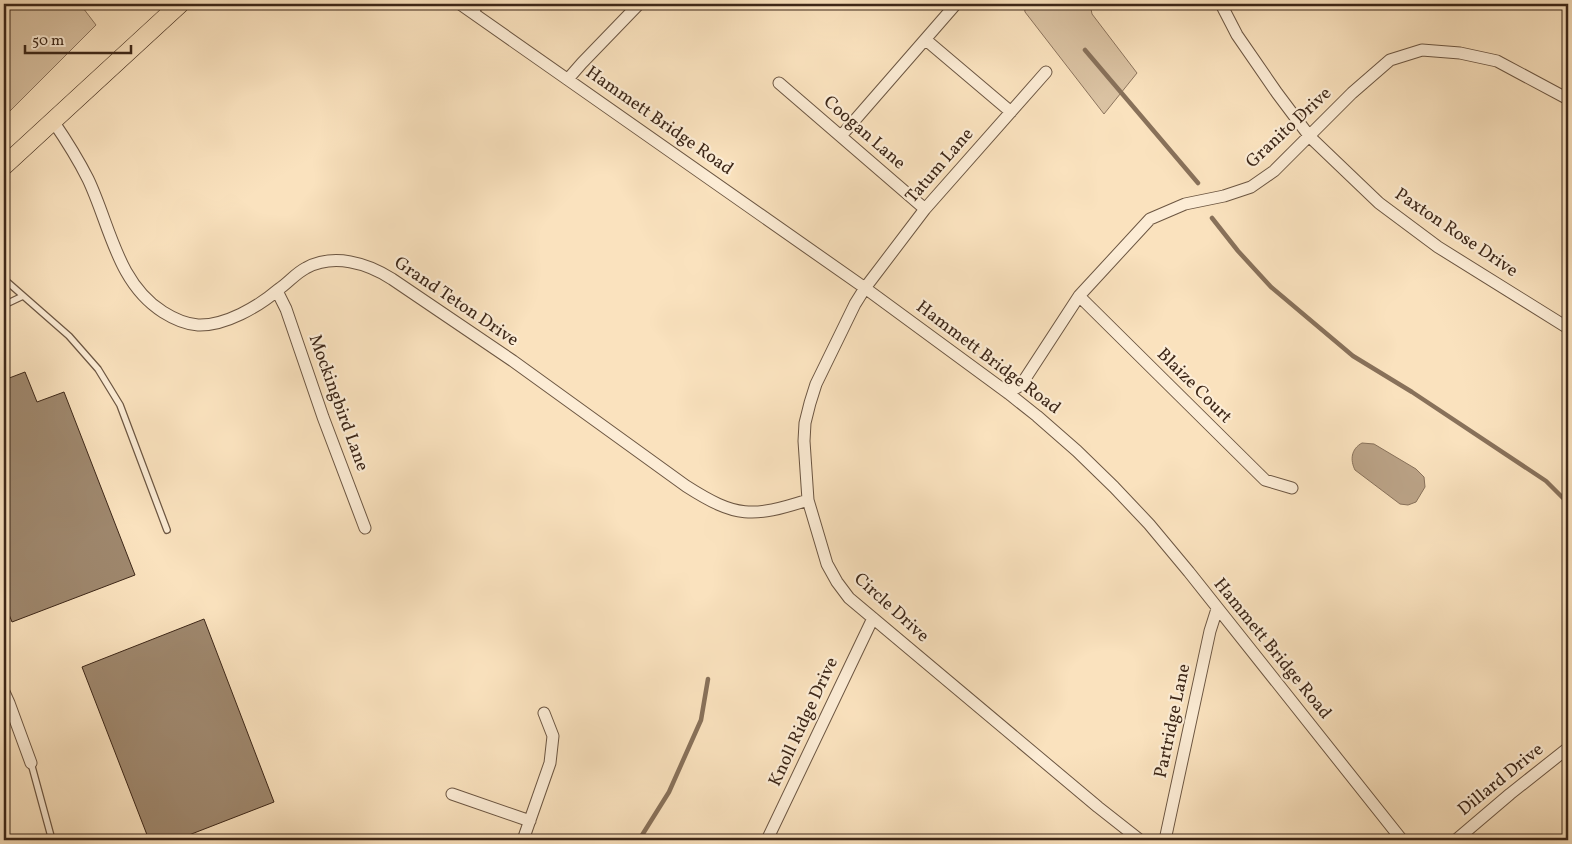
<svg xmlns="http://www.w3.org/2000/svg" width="1572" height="844" viewBox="0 0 1572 844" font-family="Vollkorn,serif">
	<rect width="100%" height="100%" fill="#fae2be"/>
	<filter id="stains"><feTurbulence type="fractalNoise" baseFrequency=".004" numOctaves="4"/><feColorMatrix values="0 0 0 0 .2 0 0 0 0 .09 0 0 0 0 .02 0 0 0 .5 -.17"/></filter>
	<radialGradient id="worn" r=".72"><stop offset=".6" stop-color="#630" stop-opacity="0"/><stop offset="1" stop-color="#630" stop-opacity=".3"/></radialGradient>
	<path fill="#dac2a2" stroke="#8c745d" d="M4,4H80L96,25L4,117Z
		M1024,4H1090L1092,14L1137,73L1104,114L1025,12Z"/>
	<path fill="#baa286" stroke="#88715a" d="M1362,443L1374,444L1416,469L1424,477L1425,487L1416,502L1408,505L1400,504L1355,470C1350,460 1351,449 1362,443Z"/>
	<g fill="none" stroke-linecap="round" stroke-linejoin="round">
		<path stroke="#88715a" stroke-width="4.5" d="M1085,50L1198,183
			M1212,218L1238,251L1271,287L1353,356L1412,392L1546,481L1568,503
			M639,840L669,792L701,720L708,679"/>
	</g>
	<path fill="#9f886e" stroke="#3d2718" d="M25,372L37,402L64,392L135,575L12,622L4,602V380Z
		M204,619L274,802L176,840H149L82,667Z"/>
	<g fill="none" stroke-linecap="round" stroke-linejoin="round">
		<defs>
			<path id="lane" d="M475,15L480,4
				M4,279L69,336L98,369L120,405L167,530
				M4,305L23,296
				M31,763L52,840"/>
			<path id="street" d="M460,4L865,288L1008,393L1037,416L1077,451L1114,487L1149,524L1189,572L1402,840
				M1221,4L1237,35L1277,93L1310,137L1379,203L1438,247L1568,328
				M926,40L1011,112
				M1046,72L925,209L865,288L855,304L816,384L810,403L805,423L804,441L808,500L827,564L837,582L849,598L1098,807L1140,840
				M568,79L582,63L639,4
				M779,83L925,209
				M53,121C66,140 78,159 88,179C110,225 117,283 163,312C174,319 184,324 198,325C225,326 258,307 279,289C288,283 296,273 306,268C334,253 367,263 392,279L513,361L686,486C736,518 752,518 808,500
				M841,136L956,4
				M277,291L286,309L323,417L365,528
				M1079,296L1265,480L1292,488
				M1008,393L1021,385L1079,296L1150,219L1185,204L1224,196L1251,187L1274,171L1352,93L1390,60L1422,50L1460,53L1497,61L1568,99
				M4,692L9,703L31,763
				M452,794L530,821
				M523,840L550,763L553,736L544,713
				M767,840L873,618
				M1165,840L1210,631L1217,609
				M1456,840L1510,794L1568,748"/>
			<path id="primary" d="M4,166L180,4"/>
		</defs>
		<use href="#lane" stroke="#6c5642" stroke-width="8"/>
		<use href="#street" stroke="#6c5642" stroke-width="13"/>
		<use href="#primary" stroke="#3d2718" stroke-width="19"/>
		<use href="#lane" stroke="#fcecd5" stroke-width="5.5"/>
		<use href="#street" stroke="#fcecd5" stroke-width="11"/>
		<use href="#primary" stroke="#fae2be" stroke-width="18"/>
	</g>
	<g text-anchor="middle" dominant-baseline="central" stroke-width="4.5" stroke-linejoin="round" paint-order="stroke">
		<g font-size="18" fill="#3d2718" stroke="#fcecd5">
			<text transform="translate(659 121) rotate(35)">Hammett Bridge Road</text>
			<text transform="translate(1289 128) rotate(-43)">Granito Drive</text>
			<text transform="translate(864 133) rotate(41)">Coogan Lane</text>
			<text transform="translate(940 166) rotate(-49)">Tatum Lane</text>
			<text transform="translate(1456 233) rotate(34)">Paxton Rose Drive</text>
			<text transform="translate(456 302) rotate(34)">Grand Teton Drive</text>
			<text transform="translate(988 358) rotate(37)">Hammett Bridge Road</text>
			<text transform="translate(1194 386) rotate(45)">Blaize Court</text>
			<text transform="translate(338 403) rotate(70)">Mockingbird Lane</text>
			<text transform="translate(891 608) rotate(42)">Circle Drive</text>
			<text transform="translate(1272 649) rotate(51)">Hammett Bridge Road</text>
			<text transform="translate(1173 721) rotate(-78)">Partridge Lane</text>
			<text transform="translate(804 722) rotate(-65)">Knoll Ridge Drive</text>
			<text transform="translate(1501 780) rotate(-39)">Dillard Drive</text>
		</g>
	</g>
	<rect width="1572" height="844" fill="none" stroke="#fae2be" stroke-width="20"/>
	<rect x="5" y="5" width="1562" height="834" fill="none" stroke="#3d2718" stroke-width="2.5"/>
	<rect x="10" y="10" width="1552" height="824" fill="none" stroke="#3d2718"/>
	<path d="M25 45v8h106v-8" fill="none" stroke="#3d2718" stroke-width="2.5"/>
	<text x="32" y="45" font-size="15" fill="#3d2718" stroke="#fcecd5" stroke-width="4" paint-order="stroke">50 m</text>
	<rect width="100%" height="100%" filter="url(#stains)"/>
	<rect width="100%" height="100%" fill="url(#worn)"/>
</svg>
